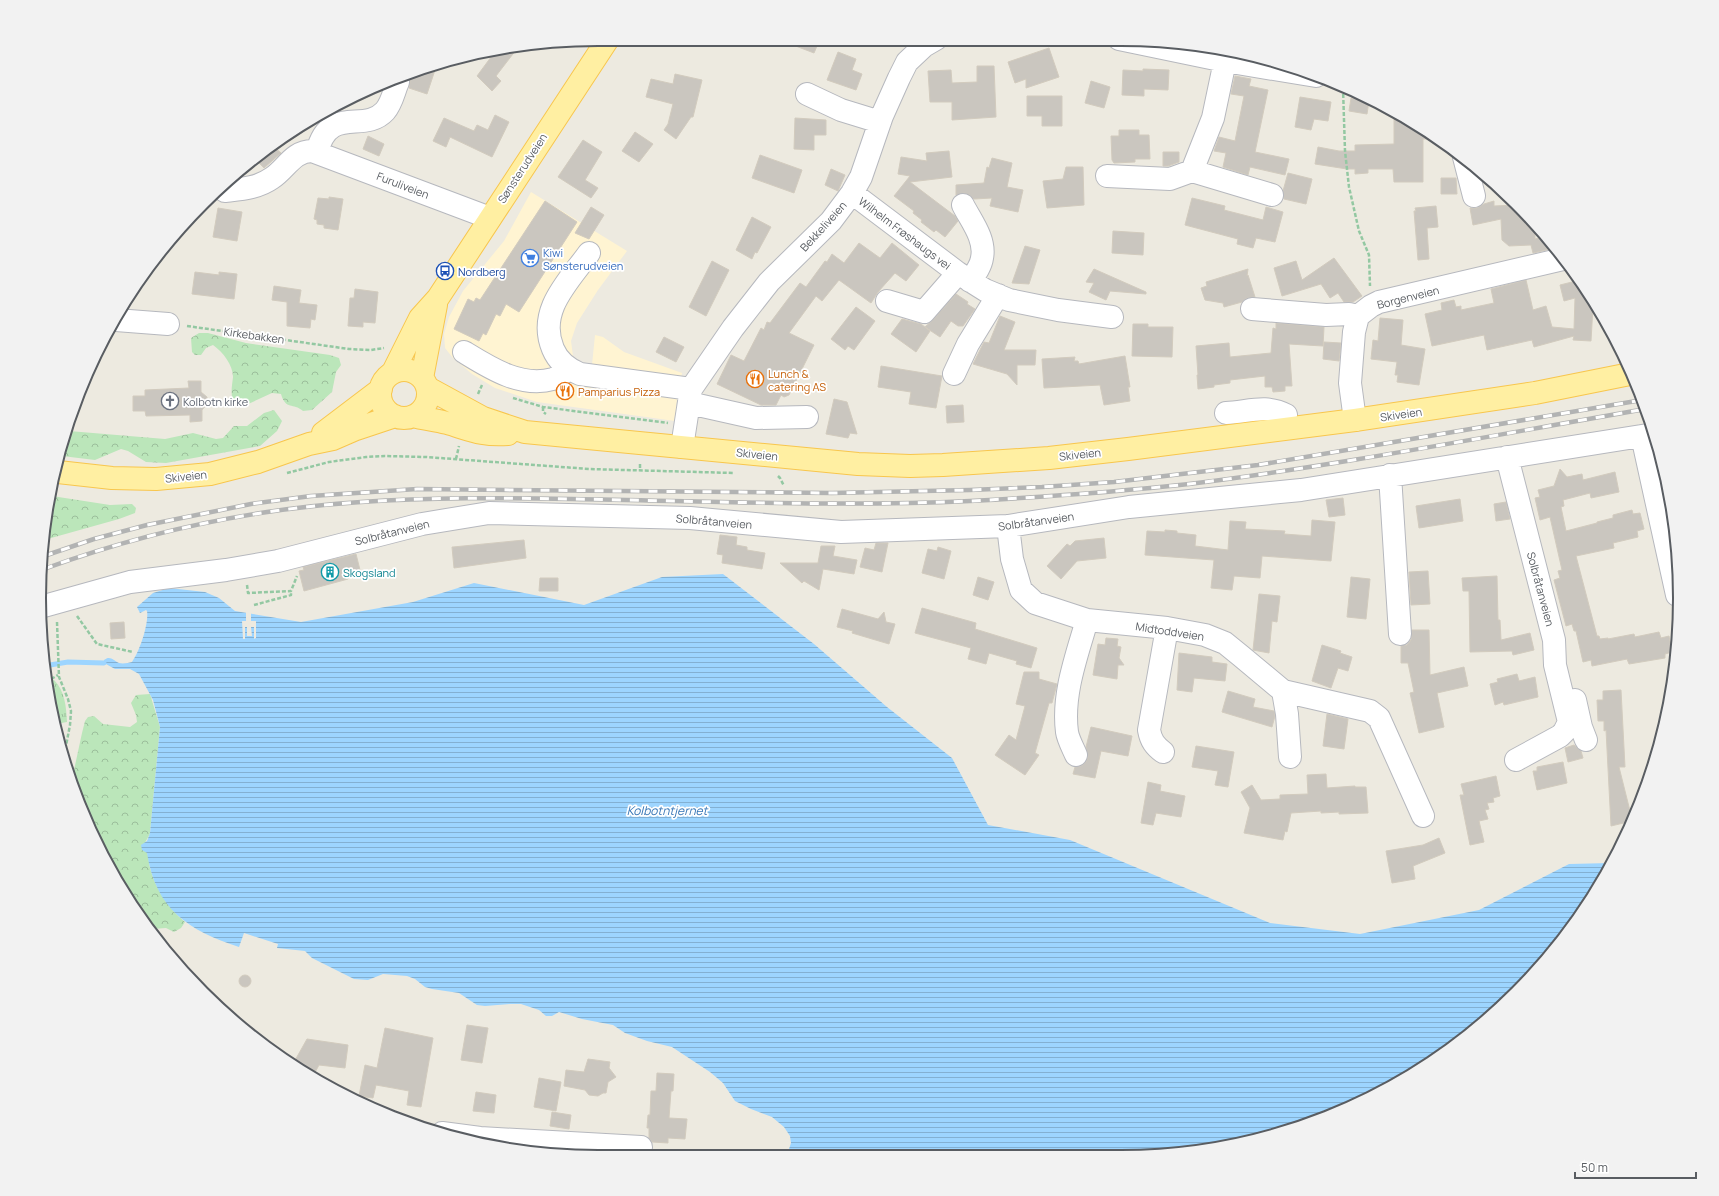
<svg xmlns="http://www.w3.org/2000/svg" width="1719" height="1196" viewBox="0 0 1719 1196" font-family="Manrope,sans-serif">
	<defs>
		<pattern id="forest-crowns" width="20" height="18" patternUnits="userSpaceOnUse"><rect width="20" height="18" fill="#bbe6ba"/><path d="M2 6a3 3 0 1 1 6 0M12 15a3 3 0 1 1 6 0" fill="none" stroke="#9bbe9b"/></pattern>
		<pattern id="park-tufts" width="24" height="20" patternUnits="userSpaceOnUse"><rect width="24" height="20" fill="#bbe6ba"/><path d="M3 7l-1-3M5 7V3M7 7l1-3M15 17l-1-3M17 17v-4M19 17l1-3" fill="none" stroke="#9bbe9b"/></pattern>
		<pattern id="water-rules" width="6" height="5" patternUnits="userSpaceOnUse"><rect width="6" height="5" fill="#9dd5ff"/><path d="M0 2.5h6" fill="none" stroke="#83b0d2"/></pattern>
	</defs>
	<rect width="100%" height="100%" fill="#edeae0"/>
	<path fill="#fff4d2" d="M531,192L627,251L598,290L577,323L571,341L573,356L578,363L592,365L595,335L603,337L624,352L682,373L677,398L675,421L537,402L495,388L472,374L453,358L445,348L444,334L449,317L463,291L504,241Z"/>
	<path fill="url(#forest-crowns)" d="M199,333H208L246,343L330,355L339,358L341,365L336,372L332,392L312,410L303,411C293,402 286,411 281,394L272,393L246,405L234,403C230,395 232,386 233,377C233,365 223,352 213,345L206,348L201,355H195L192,352L191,338Z
		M274,410L282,421L277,431L260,446L166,463L146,462L128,451L121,449L95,460L62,456L69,431L165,439L193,433L216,439L223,438L234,426H247L264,413Z
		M52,496L110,505L132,504L136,508L135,513L119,519L44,540V525Z
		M150,694L160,727L150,833C149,837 145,841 145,844C144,848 146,850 147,853C149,857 149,864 150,868C156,890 168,908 185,922L181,928L174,932L166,928L153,929L97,845L71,784L82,733L85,721L88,717L94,716L103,724L130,727L137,722L136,715L131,703L136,695Z"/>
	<path fill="url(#park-tufts)" d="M54,680C65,691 66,706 67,722L56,724L47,684Z"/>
	<path fill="url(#water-rules)" d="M723,574L814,644L887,707L952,758L988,825L1070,840L1270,923L1360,934L1479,910L1569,864L1611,863L1565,938L1490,1018L1368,1099L1300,1127L1194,1152L787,1155L791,1143L790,1136L784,1127L772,1117L751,1109L735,1101L723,1083L710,1072L672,1047L647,1041L625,1033L613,1025L582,1019L559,1012L552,1016H546L539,1010L521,1004H510L485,1006L477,1005L459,993L432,989L425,987L415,979L407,976L383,974L368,980L354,979L312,958L305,951L277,948L278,944L244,933L239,947C188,930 156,910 147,853L142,850L141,845L147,841L150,833L160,727L153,700L139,674L130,669H115L104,663V660C110,655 113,660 119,663C123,664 128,663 132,662C140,651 149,623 147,611L146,610L140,613L137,607L153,593L169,588L205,592L219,598L235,611L301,622L413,602L474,583L584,605L662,577Z"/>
	<path fill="#edeae0" d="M244,610L254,612H251V621H256V638L254,639V627H251L252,636H247V627H245V639H243L242,621H246V612H244Z"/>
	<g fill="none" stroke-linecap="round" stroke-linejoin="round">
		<path stroke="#9dd5ff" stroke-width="5" d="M44,666L68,662L104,663"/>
	</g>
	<path fill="#cac6bf" stroke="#d2cbbe" d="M780,39H820L814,53L780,40Z
		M1049,48L1059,77L1026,88V79L1015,83L1008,62Z
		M516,50L496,76L501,81L492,91L477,76L494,53Z
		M838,52L856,59L852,70L862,74L856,90L827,80Z
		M437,64L427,94L409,88L410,81L408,74Z
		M977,66H994L996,117L952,120V102H930L928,71L951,70L952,83L977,82Z
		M1143,69L1169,70L1168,90L1144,89V96L1122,95L1123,70L1143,71Z
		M675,74L702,80L693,117H691L676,139L664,130L668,124L673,104L646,97L651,79L673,84Z
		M1235,76L1251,79L1249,86L1268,90L1255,152L1289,159L1285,175L1250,167L1248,175L1223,167L1226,153L1214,151L1219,137L1235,141L1244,96L1231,94Z
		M1091,81L1110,87L1104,108L1085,103Z
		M1027,96H1062V126H1042V116H1027Z
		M1300,97L1331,102L1328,121L1314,119L1311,130L1295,127Z
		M1351,98L1369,101L1367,114L1349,111Z
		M495,115L509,122L492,157L450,137L446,147L433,141L444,118L474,131L477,125L488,130Z
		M1394,116H1403L1438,139H1423V182H1394L1393,169H1368V173L1355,174V169H1347L1315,164L1318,147L1339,151H1355V145L1394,144Z
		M795,118L826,120V135H814V150L794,149Z
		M1119,130H1139V135H1149L1150,159H1135V162L1114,163L1112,160L1111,136H1119Z
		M635,132L653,144L639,162L622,151Z
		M368,136L384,144L379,156L363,149Z
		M583,140L602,152L585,180L598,188L591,198L558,177Z
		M273,146L281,153L264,168L259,163Z
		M949,151L952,177L910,182L955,216L958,221L945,237L936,230L934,232L921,222L922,220L913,213L914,211L894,196L910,176L898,174L901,157L927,161L926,153Z
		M1163,152H1179V162L1168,166H1163Z
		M760,155L802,170L794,193L752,178Z
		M992,158L1012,163L1007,187L1023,190L1018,212L990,206L992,198L974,199L970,195L964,193L956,195V185L984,183L987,167L989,168Z
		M1066,167H1083L1084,205L1047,208L1043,181L1063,179Z
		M831,169L845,175L838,191L825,185Z
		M1288,173L1312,179L1306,204L1284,199L1283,191Z
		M1441,178H1456L1457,194H1441Z
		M329,197L343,199L338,230L324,228V225L317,224V220L314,219L318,198L329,199Z
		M1192,198L1225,206L1224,210L1263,220L1266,207L1283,212L1275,242L1256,238L1253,248L1237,244L1238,239L1185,225Z
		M545,201L577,222L519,312L506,304L500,316L496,314L486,335L483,333L479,341L454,329L468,299L474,302L476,298L480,300Z
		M1494,201V206L1515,205L1535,223V239L1546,236L1555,248L1533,253L1531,245L1509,246L1502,240L1501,219L1473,225L1470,208H1477L1484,204Z
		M1436,206L1438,227L1427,228L1429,259L1418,260L1414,211H1416L1415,208Z
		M591,207L604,215L589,239L575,233Z
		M218,208L242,212L237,241L213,237Z
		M752,217L771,227L757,253L755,252L752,259L736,250Z
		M1113,231L1144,233L1143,255L1112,253Z
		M859,243L880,258L892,243L919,265L906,281L895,273L878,292L871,303L839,280L822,301L816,296L789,333L814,345L789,395L784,397L781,395L776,405H761L717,384L731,355L744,361L761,328L764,330L767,322L770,323L800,283L806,287L825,261L827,262L832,254L844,263Z
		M1025,246L1040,250L1029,284L1012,283Z
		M1334,258L1362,296L1353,302H1344L1338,293L1330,298L1321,284L1282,296L1274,268L1296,261L1302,280Z
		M712,261L729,270L706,316L689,307Z
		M1094,269L1146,292V294L1110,291L1106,300L1089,292L1094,283L1086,282Z
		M1248,269L1247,276L1248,275L1255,297L1247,298L1242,302L1224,307L1223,303L1205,300L1201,288L1207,286L1206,282Z
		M195,272L219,275V272L237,274L234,299L192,294Z
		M1576,278L1591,299L1593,306L1591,341L1573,340L1574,336L1534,347L1532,340L1487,350L1484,335L1432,346L1425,314L1442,310L1441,303L1454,300L1456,307L1461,306V310L1494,303L1491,289L1526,280L1533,310L1546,306L1552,327L1574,329L1575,298L1564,301L1560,285L1576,281Z
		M274,286L301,290L299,303L317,305L315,320L311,319L310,328L287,326V302L272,300Z
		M355,289L378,292L375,323L363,322V327L348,326L350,298H354Z
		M956,294L968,302L967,304L975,309L963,326H958L951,321L940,337L925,327L933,320Z
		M856,307L875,321L854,350L848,346L845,350L831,339Z
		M1000,316L1015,322L1004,350H1036L1035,365H1017V385L1007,374L973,364L984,342L989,343Z
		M1380,318L1403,320L1401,345L1425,349L1419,385L1397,382L1398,375H1395L1397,362L1371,359L1373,340L1378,341Z
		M902,319L921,324L930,331L916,352L891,334Z
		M1276,323L1324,327L1323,346L1289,344L1292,386H1285V391L1273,392L1272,387H1265V376L1230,380V383L1214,385V387L1198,389L1197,375H1198L1196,346L1229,343L1230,357L1271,353L1273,328L1276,329Z
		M1133,324H1148V327H1173L1172,357L1132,356Z
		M664,337L684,347L676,362L656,352Z
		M1324,342L1341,343L1339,361L1323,359Z
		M1125,356L1130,387H1128L1130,401L1104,405L1100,385L1044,388L1042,359L1075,357L1074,361H1078L1079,364Z
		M881,366L942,376L936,408L909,404L911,392L878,387Z
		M188,381H201V392L207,397V404L202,410V421L190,422V415L146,416L145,411H133V396H145V390L189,388Z
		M834,399L847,402L857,434L850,433L848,438L826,434Z
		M963,405L964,422L947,423L946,406Z
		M1560,469L1567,477L1582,474L1583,480L1615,472L1619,492L1591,498L1590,493L1563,500L1564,506L1561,507L1566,531L1597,523V522L1613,518V515L1632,510L1633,514L1640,513L1644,529L1637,531L1638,537L1613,543L1614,548L1576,556L1597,636H1599L1600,639L1608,638V639L1634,634L1635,637L1659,632L1661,638L1669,636L1672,652L1665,654V658L1629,664L1627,659L1592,666L1591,660L1583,662L1576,631H1574L1572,624L1566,626L1554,580L1560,578L1558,571L1562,570L1550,517L1540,520L1535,498L1540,497L1538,490L1554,486Z
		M1343,498L1345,515L1329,517L1326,500Z
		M1460,499L1463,521L1419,528L1416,506Z
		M1506,502L1510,519L1496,521L1494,504Z
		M1312,520L1335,522L1331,561L1262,556L1260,578L1234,576L1232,590L1211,588L1214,560L1145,555L1147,531L1165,532V530L1177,531V533L1196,535L1195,546L1228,550L1230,521L1246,522L1245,529L1285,531L1284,534L1311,536Z
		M720,535L737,537L736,545L747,547V550L765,553L762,569L722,563L723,555L717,554Z
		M1104,538L1106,558L1077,561L1061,579L1047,566L1067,544L1070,546L1075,541Z
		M524,540L526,558L454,568L452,547H453Z
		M876,543H888L882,572L860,567L865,548L874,550Z
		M821,546H835L833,556L857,560L854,574L823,569L819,590L804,581L802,583L780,563H818Z
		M938,547L951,551L944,579L922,573L928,549L937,551Z
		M356,554L361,574L348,577V579L304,591L299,571L304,570L303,567Z
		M1428,571L1430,604L1411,605L1409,572Z
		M1497,576L1498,620H1500L1501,640L1530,633L1534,650L1513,655L1512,651L1470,652L1469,591H1463L1462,578Z
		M978,577L994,582L988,600L973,595Z
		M1351,577L1370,579L1366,619L1347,617Z
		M540,578H558V591H539Z
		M1259,594L1280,596L1277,622L1272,621L1269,653L1253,650Z
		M922,608L976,623L975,629L1037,648L1031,668L1016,664L1017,661L989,653L986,664L968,659L971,648L915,633Z
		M842,609L878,619L884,612L886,622L895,624L889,644L852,633L853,631L837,627Z
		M124,622L125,638L111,639L110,623Z
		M1412,630H1429L1430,675L1464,667L1468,686L1437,693L1444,727L1419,733L1410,693L1414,692L1408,663H1401V646L1407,645L1411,640Z
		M1106,638L1118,639L1117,646L1121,647L1119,658L1124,665H1118L1117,679L1093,675L1098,644L1105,645Z
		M1322,645L1341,651L1340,653L1352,657L1348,671L1338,668L1331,688L1312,681Z
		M1179,653L1212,657V662L1227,664L1225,681L1194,678L1192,692L1177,690Z
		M1024,672H1039V679L1057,684L1052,703H1049L1035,753L1039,755L1025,775L995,755L1009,735L1016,740L1025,706L1016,704Z
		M1517,674L1519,681L1535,677L1538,697L1504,705L1503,702L1495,705L1490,684L1498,682L1497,679Z
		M1621,690L1625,767H1619L1632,819V821L1611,826L1606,730L1604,731V721H1598L1597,700H1603V691Z
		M1228,691L1255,699L1253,707L1274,711L1275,716L1272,727L1222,712Z
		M1327,714L1348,719L1344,749L1323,746Z
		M1091,727L1132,736L1128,756L1101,751L1095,778L1073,774L1075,767L1081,766L1086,762L1088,757L1086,747Z
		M1574,745L1581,751L1583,758L1568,762L1565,748Z
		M1196,746L1234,752L1228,787L1215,785L1218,771L1192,767Z
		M1563,762L1567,783L1537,790L1533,771H1537V767Z
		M1326,774L1327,788L1355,786V787H1366L1368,813L1339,814V812L1321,813V811L1291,813L1287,832L1285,831L1283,840L1244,833L1250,808L1241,792L1252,785L1261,800L1280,799V795L1308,794L1307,775Z
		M1496,776L1500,796L1493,798L1494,802L1487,803L1489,809L1485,810L1488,819L1479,821L1484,842L1470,845L1460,795H1464L1461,784Z
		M1148,782L1161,785L1160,791L1185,796L1181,817L1156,813L1153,825L1141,823Z
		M1439,838L1445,853L1413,866L1415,879L1392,883L1386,851L1423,845Z
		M239 981a6 6 0 1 1 12 0a6 6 0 1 1-12 0Z
		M467,1025L488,1028L482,1063L461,1060Z
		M385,1028L433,1038L421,1107L407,1105L409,1091L393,1088L376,1085L373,1098L359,1096L365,1065L377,1068Z
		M307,1039L348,1045L345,1068L319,1065L313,1076L293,1064Z
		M588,1059L610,1062L609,1068L616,1077L608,1082L606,1093H603L598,1096L589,1095L585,1090L564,1086L566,1070L584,1072Z
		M657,1073L674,1074L673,1091H671L669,1118L687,1119L685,1139L668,1138V1143L652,1142L649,1138V1128H647L648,1115H650L651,1091H656Z
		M539,1078L561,1082L556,1111L534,1107Z
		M476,1092L496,1095L494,1113L473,1111Z
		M552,1112L571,1115L569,1129L550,1126Z"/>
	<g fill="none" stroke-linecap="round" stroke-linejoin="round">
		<defs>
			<path id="minor" d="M1119,39L1225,61L1316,76
				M807,94L841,110L880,122
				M317,152C329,104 364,134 385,111C392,103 394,91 398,82
				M1464,157L1474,196
				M1192,171L1213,118L1225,61
				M1107,176L1170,179L1192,171L1272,195
				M225,191C242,189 258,188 272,178C286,169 293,151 312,151L490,218
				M852,193L958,273L985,290L1009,300L1058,310L1112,317
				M963,205C971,221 986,239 982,258C981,266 975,274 970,281
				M589,253C568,282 537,311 553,349C558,361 568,369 580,374L691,389
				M887,301L924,312L958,273
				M1252,309L1326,315L1349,314L1358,316
				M116,320L168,324
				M464,352C490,368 521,388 553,379C559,377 564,372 569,369
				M954,374L968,344L998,295
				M689,403L756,418L807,417
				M1226,413C1248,412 1266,404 1286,415
				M1355,420L1350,383L1354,332L1358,316L1371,306L1379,302L1563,259
				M1642,436L1677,595
				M682,447L691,389L733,328L769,282L831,221L852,193L861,177L882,116L899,78L907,62L924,46L936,39
				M1507,457L1554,640L1555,665L1569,722L1564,732L1560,736L1516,760
				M1390,475L1400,634
				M1008,526L1012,559L1021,590L1035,603L1087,620L1167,628L1205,635L1225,643L1241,656L1283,691L1287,714L1290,757
				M44,606L130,582L226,570L278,561L422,524L489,513L690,518L841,532L1008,526L1129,507L1301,490L1654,434
				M1283,691L1370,711L1379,718L1423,816
				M1575,700L1581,727L1586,740
				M1163,752C1155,746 1151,741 1149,730L1167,628
				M1076,755C1073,748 1068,739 1067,732C1062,694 1077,655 1087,620
				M442,1133L480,1138L641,1147"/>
			<path id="major" d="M380 394a24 24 0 1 1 48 0a24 24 0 1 1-48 0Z
				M393,372L420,318L438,298L608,39
				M422,378L436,305
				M428,388L483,418L525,432L858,464L910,466L943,465L1049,458L1128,449L1355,420L1535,393L1630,374
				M413,416C425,419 436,420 447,423C471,430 482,436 508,434
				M323,433L381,389
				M58,472L112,478L156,479L210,474L258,462L309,444L333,439L356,429L395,416"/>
		</defs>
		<use href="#minor" stroke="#b6b8be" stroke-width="24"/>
		<use href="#major" stroke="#f8c64d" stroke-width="24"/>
		<path stroke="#93c8a2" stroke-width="2.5" stroke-dasharray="4 2" stroke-linecap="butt" d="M1343,88L1345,151L1349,187L1359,231L1369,255L1370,286
			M187,326L349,349L371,350L384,348
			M478,394L482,385
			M513,398L543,407L668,423
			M543,407V412L546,414
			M456,459L459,446
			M640,464V470
			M287,473L329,462L366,457L385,456L426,457L589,469L734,473
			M778,476L780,478L784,486
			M247,585L248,593L291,591L297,576
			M254,605L291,595V591
			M77,616L97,644L133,652
			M57,622L59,677L68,699L71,711L70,725L64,756
			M46,682L58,675"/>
		<use href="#minor" stroke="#fff" stroke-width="22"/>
		<use href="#major" stroke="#ffefa2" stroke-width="22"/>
		<defs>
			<path id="rail" d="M44,556L94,539L147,525L251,504L311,496L417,489L832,493L970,490L1042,487L1114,482L1258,465L1642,400
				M44,569C145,532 253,509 361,502C431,497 502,498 572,499C705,501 838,507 970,501C1043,497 1116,492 1189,484C1342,465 1494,435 1646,409"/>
		</defs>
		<use href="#rail" stroke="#b2b3b3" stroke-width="4.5"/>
		<use href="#rail" stroke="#fff" stroke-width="3" stroke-dasharray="9" stroke-linecap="butt"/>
	</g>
	<defs>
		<symbol id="supermarket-ring" viewBox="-11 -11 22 22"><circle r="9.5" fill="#fff" stroke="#3f7fe0" stroke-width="1.5"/><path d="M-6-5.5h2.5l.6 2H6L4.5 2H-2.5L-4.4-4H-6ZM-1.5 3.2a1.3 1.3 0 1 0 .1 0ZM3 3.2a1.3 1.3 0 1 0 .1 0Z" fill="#3f7fe0"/></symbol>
		<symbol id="bus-ring" viewBox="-11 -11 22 22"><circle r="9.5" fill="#fff" stroke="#1a4fb4" stroke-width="1.5"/><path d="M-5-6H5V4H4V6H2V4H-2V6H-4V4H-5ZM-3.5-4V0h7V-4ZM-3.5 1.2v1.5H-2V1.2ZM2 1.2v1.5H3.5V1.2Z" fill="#1a4fb4"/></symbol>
		<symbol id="restaurant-ring" viewBox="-11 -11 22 22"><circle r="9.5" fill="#fff" stroke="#e8710a" stroke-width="1.5"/><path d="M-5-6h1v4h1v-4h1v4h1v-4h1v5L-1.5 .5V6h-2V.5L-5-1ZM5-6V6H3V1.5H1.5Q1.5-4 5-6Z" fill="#e8710a"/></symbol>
		<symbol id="church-ring" viewBox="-11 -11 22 22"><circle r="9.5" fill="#fff" stroke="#6b7280" stroke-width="1.5"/><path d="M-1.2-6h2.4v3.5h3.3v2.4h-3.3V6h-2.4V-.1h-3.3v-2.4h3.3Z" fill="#6b7280"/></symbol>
		<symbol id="building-ring" viewBox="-11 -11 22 22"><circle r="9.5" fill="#fff" stroke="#0f9aa8" stroke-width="1.5"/><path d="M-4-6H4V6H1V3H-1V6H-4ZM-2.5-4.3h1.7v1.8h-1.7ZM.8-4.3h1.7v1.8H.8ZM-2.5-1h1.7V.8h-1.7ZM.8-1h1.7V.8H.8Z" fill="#0f9aa8"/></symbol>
	</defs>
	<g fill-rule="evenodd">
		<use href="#supermarket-ring" x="520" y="248" width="20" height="20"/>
		<use href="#bus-ring" x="435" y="261" width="20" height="20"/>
		<use href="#restaurant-ring" x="745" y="369" width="20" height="20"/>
		<use href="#restaurant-ring" x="555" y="381" width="20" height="20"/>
		<use href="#church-ring" x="160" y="391" width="20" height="20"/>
		<use href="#building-ring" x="320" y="562" width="20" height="20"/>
	</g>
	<g text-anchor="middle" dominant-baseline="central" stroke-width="3.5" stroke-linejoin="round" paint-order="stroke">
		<g font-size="11" fill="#595d62" stroke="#fff">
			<text transform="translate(522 168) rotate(-57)">Sønsterudveien</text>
			<text transform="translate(403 185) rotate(21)">Furuliveien</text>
			<text transform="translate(823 226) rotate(-48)">Bekkeliveien</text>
			<text transform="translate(905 233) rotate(37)">Wilhelm Frøshaugs vei</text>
			<text transform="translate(1408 297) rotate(-14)">Borgenveien</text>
			<text transform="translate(254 335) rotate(8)">Kirkebakken</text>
			<text transform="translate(1401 414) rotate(-8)">Skiveien</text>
			<text transform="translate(757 454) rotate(6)">Skiveien</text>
			<text transform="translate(1080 454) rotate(-6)">Skiveien</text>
			<text transform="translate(186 476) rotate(-6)">Skiveien</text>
			<text transform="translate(714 521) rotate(5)">Solbråtanveien</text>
			<text transform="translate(1036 521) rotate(-8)">Solbråtanveien</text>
			<text transform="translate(392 532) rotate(-14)">Solbråtanveien</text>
			<text transform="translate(1541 589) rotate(75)">Solbråtanveien</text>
			<text transform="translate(1170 631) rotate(9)">Midtoddveien</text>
		</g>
		<g font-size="11" fill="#366cbe" stroke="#fff" text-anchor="start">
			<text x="543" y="252">Kiwi<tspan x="543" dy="13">Sønsterudveien</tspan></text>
		</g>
		<g font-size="11" fill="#164399" stroke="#fff" text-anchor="start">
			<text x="458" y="271">Nordberg</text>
		</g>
		<g font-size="11" fill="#c56008" stroke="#fff" text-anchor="start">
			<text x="768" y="373">Lunch &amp;<tspan x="768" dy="13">catering AS</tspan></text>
			<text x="578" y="391">Pamparius Pizza</text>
		</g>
		<g font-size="11" fill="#5b616d" stroke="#fff" text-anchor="start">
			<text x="183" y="401">Kolbotn kirke</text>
		</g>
		<g font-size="11" fill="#0d838f" stroke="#fff" text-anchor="start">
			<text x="343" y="572">Skogsland</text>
		</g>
		<g font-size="12" font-style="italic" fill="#3776b6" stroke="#fff">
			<text x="667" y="810">Kolbotntjernet</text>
		</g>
	</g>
	<path d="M0 0H1719V1196H0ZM598 46H1121A552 552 0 0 1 1673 598V598A552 552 0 0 1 1121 1150H598A552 552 0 0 1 46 598V598A552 552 0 0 1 598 46Z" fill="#f2f2f2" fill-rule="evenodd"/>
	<path fill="none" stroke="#595d62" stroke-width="2" d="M598 46H1121A552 552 0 0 1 1673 598V598A552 552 0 0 1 1121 1150H598A552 552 0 0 1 46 598V598A552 552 0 0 1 598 46Z"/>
	<path d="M1575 1172v6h121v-6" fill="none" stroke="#595d62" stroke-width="2"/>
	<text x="1581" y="1172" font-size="12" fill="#595d62" stroke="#ffffff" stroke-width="3" paint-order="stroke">50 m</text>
</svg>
